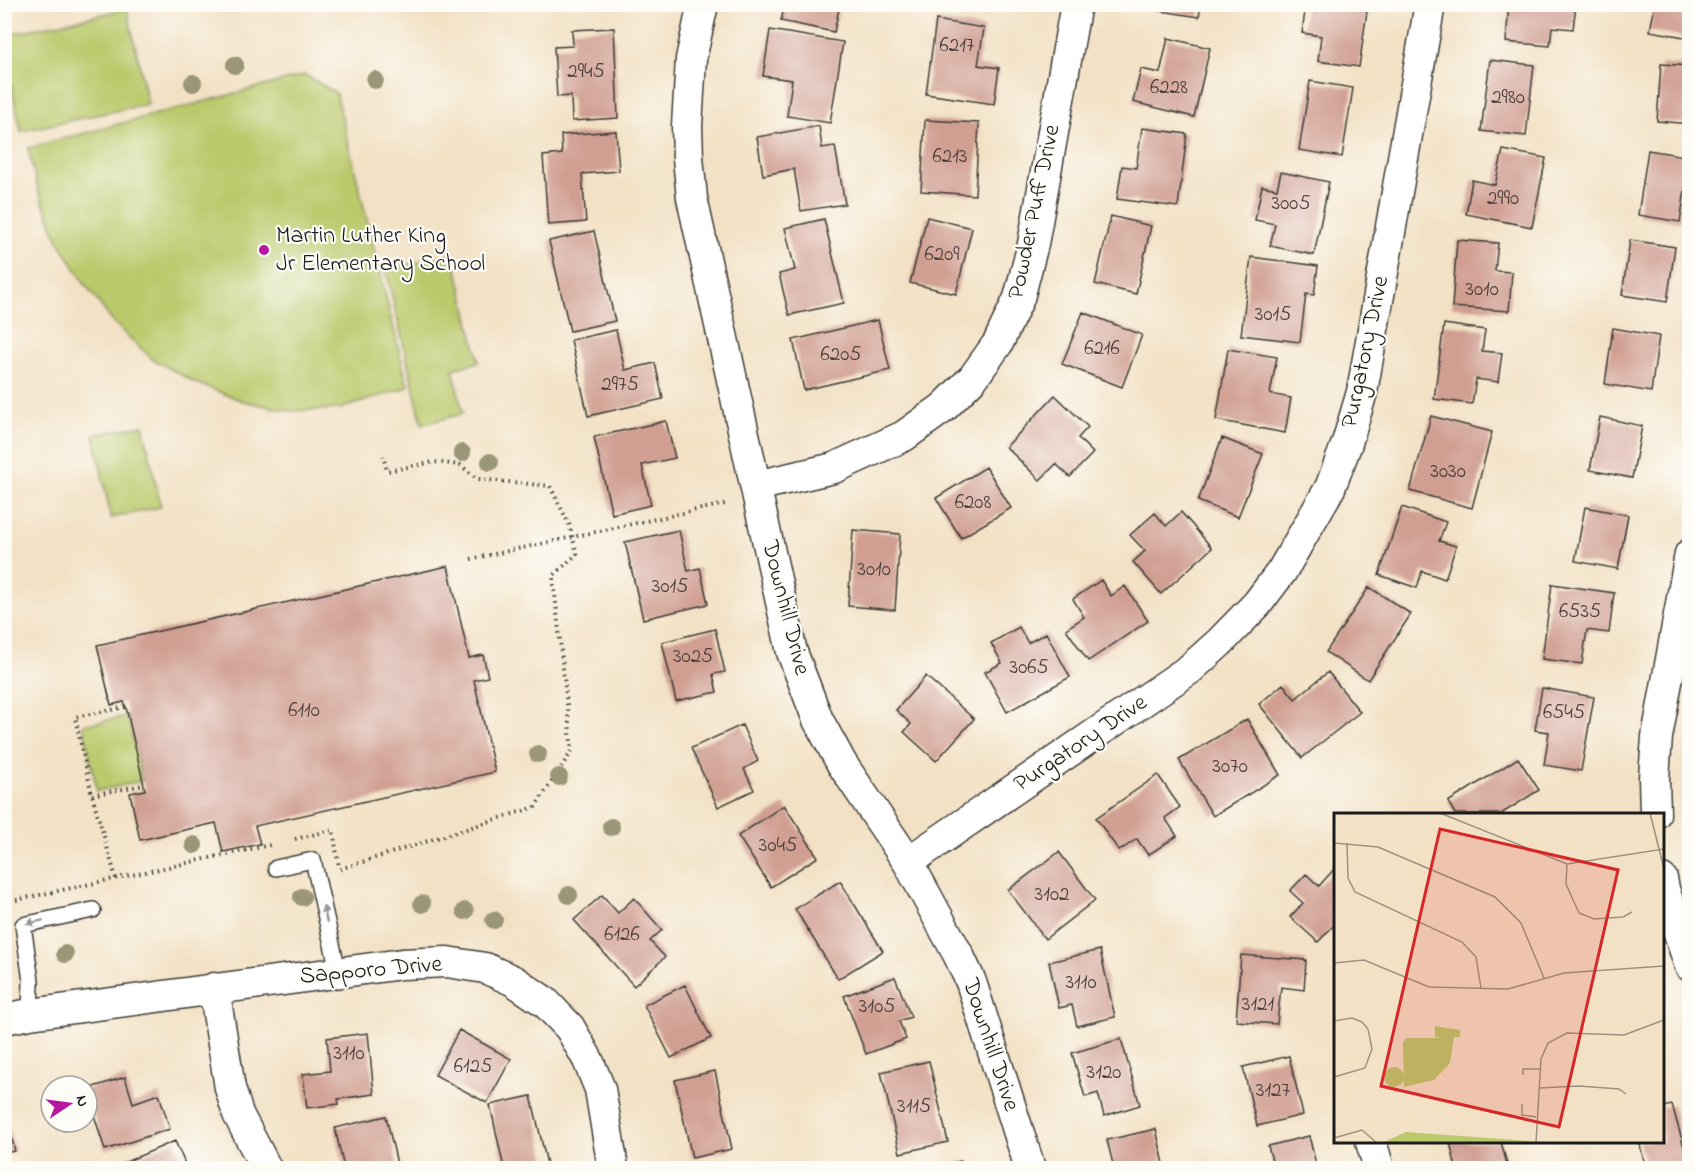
<svg xmlns="http://www.w3.org/2000/svg" width="1694" height="1173" viewBox="0 0 1694 1173" font-family="'Indie Flower',sans-serif">
	<rect width="100%" height="100%" fill="#fdfcf7"/>
	<filter id="ink" filterUnits="userSpaceOnUse"><feTurbulence type="fractalNoise" baseFrequency=".0167" numOctaves="2"/><feDisplacementMap in="SourceGraphic" scale="12" xChannelSelector="R" yChannelSelector="G"/><feConvolveMatrix kernelMatrix="1 2 1 2 8 2 1 2 1" color-interpolation-filters="sRGB"/></filter>
	<filter id="wash" filterUnits="userSpaceOnUse"><feTurbulence type="fractalNoise" baseFrequency=".008" numOctaves="4" result="noise"/><feDisplacementMap in="SourceGraphic" scale="24" xChannelSelector="R" yChannelSelector="G"/><feGaussianBlur stdDeviation="1.35" result="paint"/><feColorMatrix in="noise" values="0 0 0 0 0 0 0 0 0 0 0 0 0 0 0 0 0 1.4 0 .05"/><feComposite in="paint" operator="in"/></filter>
	<g filter="url(#wash)">
		<rect width="100%" height="100%" fill="#f2e1c4"/>
		<path fill="#bac96b" stroke="#6b7244" stroke-width="1.5" d="M127,9L148,104L21,131L5,55V35Z
			M305,75L336,93L408,387L340,409L290,411L243,401L196,383L152,359L113,322L85,284L59,242L38,190L28,148Z
			M453,254L479,362L453,369L463,414L422,424L386,270Z
			M143,425L161,507L111,518L94,435Z
			M128,716L142,781L97,791L83,725Z"/>
		<g id="blocks">
			<path fill="#d09f92" d="M785,4H840L834,32L781,21Z
				M980,4H1016L1015,10L980,6Z
				M1155,4H1201L1199,17L1154,10Z
				M1306,4H1368L1359,67L1318,61L1321,36L1302,33Z
				M1509,4H1576L1573,29L1552,27L1550,46L1506,42Z
				M1655,4H1690V38L1650,31Z
				M936,20L984,28L978,65L999,68L994,104L926,94Z
				M614,28L618,118L572,121L571,96L557,97L554,47L573,46L572,30Z
				M770,30L843,42L830,123L787,116L792,80L763,76Z
				M1168,38L1210,48L1194,117L1133,102L1141,69L1160,73Z
				M1490,60L1534,65L1526,136L1481,131Z
				M1661,64L1690,66V124L1657,121Z
				M1310,81L1353,88L1342,157L1299,150Z
				M925,120L979,123L975,195L921,191Z
				M819,126L822,148L835,146L845,204L801,211L794,169L763,175L757,137Z
				M1142,128L1187,134L1178,207L1117,199L1122,166L1136,168Z
				M616,131L619,171L582,174L586,222L548,225L543,156L562,154L561,135Z
				M1503,150L1546,158L1532,227L1466,214L1472,180L1495,185Z
				M1648,150L1690,157L1680,222L1638,215Z
				M1281,172L1329,182L1314,255L1270,246L1275,224L1255,220L1262,186L1277,189Z
				M1111,216L1151,226L1136,294L1095,284Z
				M927,217L972,228L956,294L910,283Z
				M824,219L844,303L789,315L779,274L795,270L785,228Z
				M594,231L615,321L570,331L549,241Z
				M1457,240L1498,243L1495,271L1512,272L1509,311L1452,307Z
				M1630,240L1675,247L1667,302L1622,295Z
				M1251,257L1318,266L1314,295L1306,294L1300,342L1241,335Z
				M1083,312L1142,335L1122,387L1062,364Z
				M878,320L890,370L804,390L793,340Z
				M1444,324L1485,330L1482,351L1502,353L1498,382L1476,379L1472,404L1434,399Z
				M1613,328L1659,336L1651,392L1605,384Z
				M616,330L625,370L655,363L663,399L588,416L571,340Z
				M1228,349L1277,357L1270,394L1291,398L1285,433L1216,420Z
				M1055,395L1088,427L1078,438L1093,453L1070,477L1056,464L1040,480L1006,447Z
				M1431,416L1492,432L1472,508L1410,491Z
				M1600,417L1642,426L1632,478L1590,470Z
				M666,421L675,458L642,465L651,505L612,514L594,437Z
				M1222,438L1263,454L1238,517L1198,501Z
				M986,467L1011,508L961,538L936,498Z
				M1402,507L1446,522L1439,541L1456,546L1445,579L1422,571L1417,588L1379,575Z
				M1585,507L1628,515L1618,569L1575,561Z
				M1181,512L1212,548L1161,594L1133,562L1145,551L1130,535L1155,513L1166,526Z
				M679,530L688,571L700,568L708,604L643,619L625,542Z
				M853,530L900,534L895,610L848,606Z
				M448,566L469,658L483,655L488,677L474,680L495,772L255,826L260,844L223,852L216,823L140,840L130,793L145,790L126,707L124,702L111,705L97,645Z
				M1101,580L1111,596L1125,586L1148,621L1088,661L1066,629L1084,617L1073,599Z
				M1552,584L1614,593L1609,633L1587,630L1582,664L1542,659Z
				M1369,587L1411,614L1368,680L1326,652Z
				M1019,627L1028,643L1046,633L1070,677L1007,712L985,672L1002,663L991,643Z
				M715,629L725,672L713,674L717,692L676,701L662,642Z
				M1328,672L1360,712L1302,758L1259,704L1283,684L1295,699Z
				M926,676L974,719L936,761L904,732L911,724L896,710Z
				M1542,688L1594,697L1581,771L1544,765L1549,732L1535,730Z
				M1247,719L1280,775L1213,816L1179,760Z
				M742,725L758,761L744,769L754,790L718,807L691,748Z
				M1518,758L1539,790L1501,814H1455L1448,802Z
				M1158,775L1180,807L1165,818L1177,836L1148,855L1137,839L1119,851L1096,818Z
				M784,805L818,857L771,887L738,836Z
				M1059,852L1095,900L1045,939L1008,890Z
				M1336,867V923L1318,942L1290,917L1303,903L1290,891L1306,874L1319,886Z
				M840,881L883,951L838,979L795,909Z
				M602,895L618,913L634,898L662,930L650,941L665,957L634,986L574,920Z
				M1100,950L1115,1017L1077,1026L1072,1005L1059,1008L1049,962Z
				M1241,955L1306,960L1304,990L1281,987L1277,1024L1236,1021Z
				M895,977L911,1017L899,1021L906,1039L866,1054L844,996Z
				M685,985L711,1038L671,1058L644,1005Z
				M459,1030L511,1059L487,1103L435,1075Z
				M368,1033L374,1094L338,1099L339,1104L307,1108L303,1074L330,1071L327,1038Z
				M1121,1039L1140,1105L1104,1116L1098,1093L1085,1097L1072,1053Z
				M1289,1056L1303,1115L1257,1126L1243,1067Z
				M929,1061L948,1142L900,1153L881,1072Z
				M715,1071L732,1149L692,1158L675,1080Z
				M125,1077L133,1103L159,1094L170,1129L105,1150L87,1093V1089Z
				M531,1096L548,1168H504L490,1105Z
				M1672,1105L1690,1168H1646L1639,1142H1662V1107Z
				M4,1109L15,1151L4,1153Z
				M386,1116L398,1168H344L335,1128Z
				M1156,1129L1165,1168H1114L1107,1140Z
				M1309,1136L1317,1168H1274L1268,1146Z
				M175,1141L187,1168H118L116,1166Z
				M1450,1142H1501L1507,1164L1485,1168H1456Z
				M960,1161L962,1168H932Z"/>
		</g>
	</g>
	<g filter="url(#ink)">
		<use href="#blocks" fill-opacity="0" stroke="#3c3a35" stroke-width="1.5"/>
		<g fill="none" stroke-linecap="round" stroke-linejoin="round">
			<defs>
				<path id="lane" d="M276,868L313,860L338,971
					M30,1014L31,981L23,925L93,910"/>
				<path id="street" d="M703,4L691,59L687,126L688,158L692,198L792,652L818,720L842,764L908,862L959,956L971,982L1030,1168
					M756,486L834,468L904,436L943,408L973,378L998,343L1019,298L1033,244L1076,4
					M1655,814L1654,778L1657,737L1690,554
					M908,862L1190,669L1220,642L1257,604L1282,571L1330,488L1347,443L1362,392L1430,4
					M1662,879L1664,889L1690,966
					M214,988L230,1088L238,1114L266,1168
					M4,1019L30,1014L402,964L447,962L485,968L514,981L545,1002L570,1028L588,1060L600,1089L613,1168
					M1371,1142L1379,1168"/>
			</defs>
			<use href="#lane" stroke="#3c3a35" stroke-width="18"/>
			<use href="#street" stroke="#3c3a35" stroke-width="33"/>
			<path stroke="#3c3a35" stroke-width="4" stroke-dasharray="1.5 4.5" stroke-linecap="butt" d="M471,559L729,503
				M92,795L143,785
				M295,839L333,830L339,867
				M340,869L535,807L572,751L553,576L577,554L569,524L550,486L478,479L460,465L434,462L387,471L383,456
				M116,878L92,795L75,717L126,707
				M16,900L270,845"/>
			<use href="#lane" stroke="#fff" stroke-width="15"/>
			<use href="#street" stroke="#fff" stroke-width="30"/>
		</g>
		<g fill="#9b9677">
			<circle cx="235" cy="65" r="9"/>
			<circle cx="375" cy="80" r="9"/>
			<circle cx="193" cy="83" r="9"/>
			<circle cx="462" cy="453" r="9"/>
			<circle cx="490" cy="462" r="9"/>
			<circle cx="538" cy="754" r="9"/>
			<circle cx="559" cy="777" r="9"/>
			<circle cx="611" cy="827" r="9"/>
			<circle cx="194" cy="845" r="9"/>
			<circle cx="569" cy="895" r="9"/>
			<circle cx="302" cy="897" r="9"/>
			<circle cx="422" cy="904" r="9"/>
			<circle cx="465" cy="911" r="9"/>
			<circle cx="494" cy="920" r="9"/>
			<circle cx="65" cy="954" r="9"/>
		</g>
		<defs><path id="oneway-solid" d="M-6-.8H1V-3.2L6.5 0L1 3.2V.8H-6Z" transform="scale(1.5)"/></defs>
		<g fill="#999">
			<use href="#oneway-solid" transform="translate(325 914) rotate(-103)"/>
			<use href="#oneway-solid" transform="translate(35 922) rotate(168)"/>
		</g>
	</g>
	<circle fill="#b5179e" stroke="#fdfcf7" stroke-width="2" cx="264" cy="250" r="6"/>
	<g text-anchor="middle" dominant-baseline="central" stroke-width="4.5" stroke-linejoin="round" paint-order="stroke">
		<g font-size="21" fill="#493d3a">
			<text x="957" y="46">6217</text>
			<text x="586" y="72">2945</text>
			<text x="1169" y="88">6228</text>
			<text x="1508" y="98">2980</text>
			<text x="950" y="157">6213</text>
			<text x="1503" y="199">2990</text>
			<text x="1291" y="204">3005</text>
			<text x="942" y="255">6209</text>
			<text x="1482" y="290">3010</text>
			<text x="1273" y="315">3015</text>
			<text x="1102" y="349">6216</text>
			<text x="841" y="355">6205</text>
			<text x="620" y="385">2975</text>
			<text x="1448" y="472">3030</text>
			<text x="973" y="503">6208</text>
			<text x="874" y="570">3010</text>
			<text x="670" y="587">3015</text>
			<text x="1580" y="612">6535</text>
			<text x="693" y="657">3025</text>
			<text x="1029" y="668">3065</text>
			<text x="304" y="711">6110</text>
			<text x="1564" y="713">6545</text>
			<text x="1230" y="767">3070</text>
			<text x="778" y="846">3045</text>
			<text x="1052" y="895">3102</text>
			<text x="622" y="935">6126</text>
			<text x="1081" y="983">3110</text>
			<text x="1258" y="1005">3121</text>
			<text x="877" y="1007">3105</text>
			<text x="349" y="1054">3110</text>
			<text x="473" y="1067">6125</text>
			<text x="1104" y="1073">3120</text>
			<text x="1273" y="1091">3127</text>
			<text x="914" y="1107">3115</text>
		</g>
		<g font-size="24" fill="#1c1c1c" stroke="#fdfcf7">
			<text transform="translate(1035 212) rotate(-78)">Powder Puff Drive</text>
			<text transform="translate(1366 352) rotate(-78)">Purgatory Drive</text>
			<text transform="translate(785 608) rotate(76)">Downhill Drive</text>
			<text transform="translate(1081 744) rotate(-34)">Purgatory Drive</text>
			<text transform="translate(371 971) rotate(-5)">Sapporo Drive</text>
			<text transform="translate(990 1045) rotate(72)">Downhill Drive</text>
		</g>
		<g font-size="24" fill="#1c1c1c" stroke="#fdfcf7" text-anchor="start">
			<text x="276" y="236">Martin Luther King<tspan x="276" dy="28">Jr Elementary School</tspan></text>
		</g>
	</g>
	<g transform="translate(1334 813)">
		<rect width="330" height="330" fill="#f2e1c4"/>
		<path d="M101,213L126,217V224H120L116,250L100,267L70,274L69,229L73,225H108L101,224ZM50 264a10 10 0 1 1 20 0a10 10 0 1 1-20 0ZM72,319L196,328V330H48Z" fill="#bac96b"/>
		<path fill="none" stroke="#9c9281" stroke-width="1.5" d="M106,0L233,51L330,36M316,0L330,56M0,30L44,34L161,84L187,110L210,165M13,30L14,65L21,79L128,129L142,144L147,175M233,51L232,71L245,100L260,106L289,104L298,99M0,150L30,147L95,174L174,176L230,160L330,153M0,208L18,205L28,209L34,216L38,236L31,255L0,264M189,262V256H206M205,275L245,273L285,276L292,281M188,291V302L202,304M0,325L28,317L43,330M202,330L207,246L214,230L233,220L290,222L330,207"/>
		<path fill="#d62828" fill-opacity="0.15" stroke="#d62828" stroke-width="3" d="M106,16L284,57L225,314L47,273Z"/>
		<rect width="330" height="330" fill="none" stroke="#1c1c1c" stroke-width="3"/>
	</g>
	<rect width="1694" height="1173" fill="none" stroke="#fdfcf7" stroke-width="24"/>
	<g transform="translate(69 1104) rotate(77)"><circle r="28" fill="#fdfcf7" stroke="#a3a29f" stroke-width="1.5"/>
	<path d="M0-4.5L10 22L0 15L-10 22Z" fill="#b5179e"/>
	<text y="-9" font-size="16" font-weight="bold" text-anchor="middle" fill="#1c1c1c">N</text>
	</g>
</svg>
